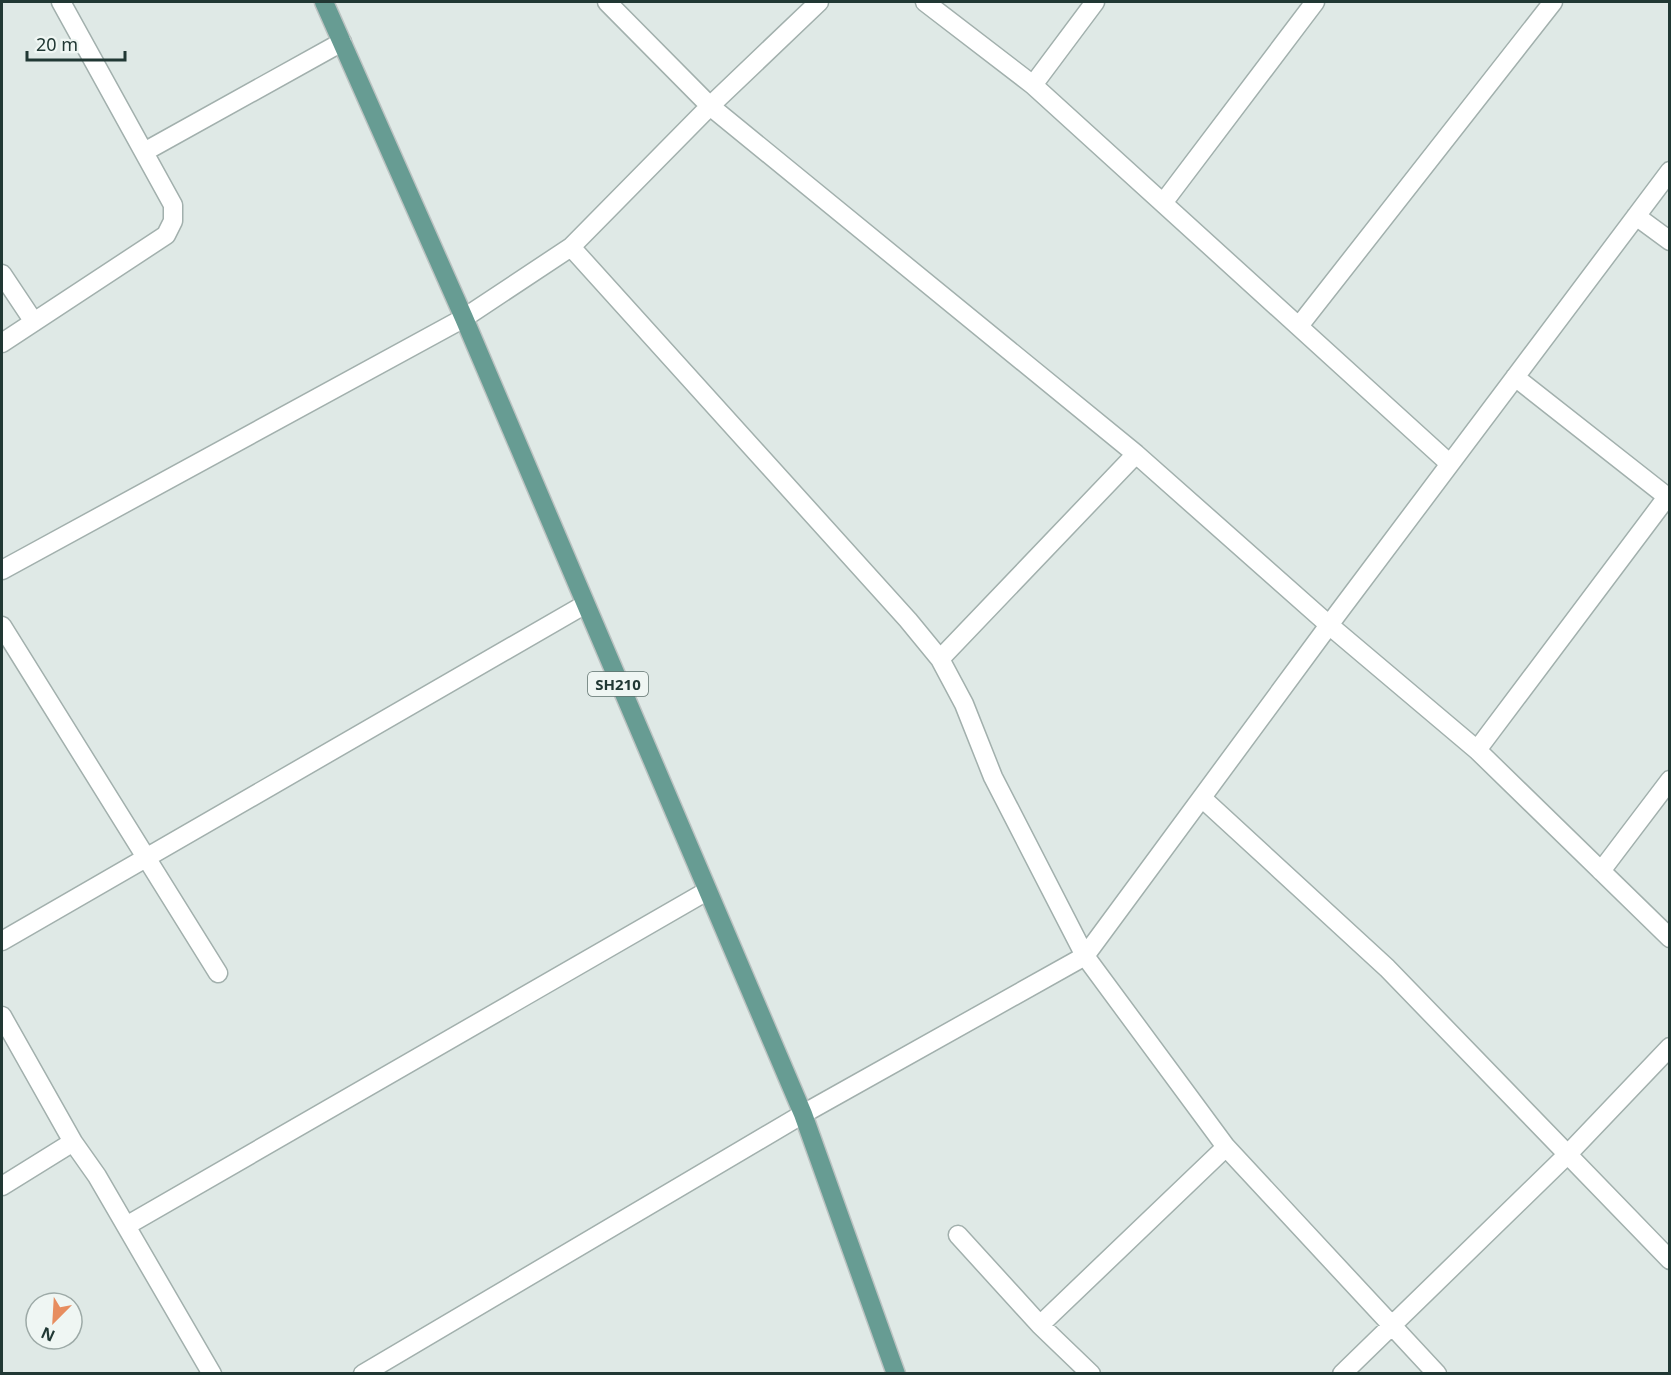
<svg xmlns="http://www.w3.org/2000/svg" width="1671" height="1375" viewBox="0 0 1671 1375" font-family="'Noto Sans',sans-serif">
	<rect width="100%" height="100%" fill="#dfe9e6"/>
	<g fill="none" stroke-linecap="round" stroke-linejoin="round">
		<defs>
			<path id="street" d="M607,2L710,106L1136,454L1329,625L1477,750L1670,938
				M925,2L1033,85L1450,464
				M1033,85L1095,2
				M144,152L342,42
				M1163,203L1315,2
				M1636,216L1670,241
				M571,247L908,620L940,659L964,704L993,777L1085,956L1226,1147L1437,1374
				M2,274L34,322
				M1299,326L1553,2
				M2,343L166,235L173,221V205L61,2
				M1515,377L1670,499
				M2,570L464,318L571,247L710,106L819,2
				M2,626L218,973
				M940,659L1136,454
				M1477,750L1667,497
				M1202,798L1387,968L1670,1260
				M1601,871L1670,780
				M2,941L584,605
				M2,1016L73,1142
				M2,1186L73,1142L97,1176L212,1374
				M126,1226L707,891
				M958,1235L1040,1325L1091,1374
				M1040,1325L1226,1147
				M363,1374L803,1114L1085,956L1329,625L1670,171
				M1342,1374L1568,1154L1670,1047"/>
			<path id="primary" d="M324,2L464,318L803,1114L896,1374"/>
		</defs>
		<use href="#street" stroke="#a2b0ad" stroke-width="21"/>
		<use href="#primary" stroke="#bcc3c2" stroke-width="21"/>
		<use href="#street" stroke="#fff" stroke-width="18"/>
		<use href="#primary" stroke="#679c93" stroke-width="18"/>
	</g>
	<g text-anchor="middle" dominant-baseline="central" stroke-width="4.5" stroke-linejoin="round" paint-order="stroke">
		<rect fill="#eff6f3" stroke="#5f716d" stroke-width="1.5" x="588" y="672" width="60" height="24" rx="4.5"/>
		<g font-size="15" font-weight="bold" fill="#213834">
			<text x="618" y="684">SH210</text>
		</g>
	</g>
	<rect width="1671" height="1375" fill="none" stroke="#213834" stroke-width="6"/>
	<g transform="translate(54 1321) rotate(204)"><circle r="28" fill="#eff6f3" stroke="#9daaa7" stroke-width="1.5"/>
	<path d="M0-4.5L10 22L0 15L-10 22Z" fill="#e78d5f"/>
	<text y="-9" font-size="16" font-weight="bold" text-anchor="middle" fill="#213834">N</text>
	</g>
	<path d="M27 51v9h98v-9" fill="none" stroke="#213834" stroke-width="3"/>
	<text x="36" y="51" font-size="18" fill="#213834" stroke="#eff6f3" stroke-width="4.5" paint-order="stroke">20 m</text>
</svg>
